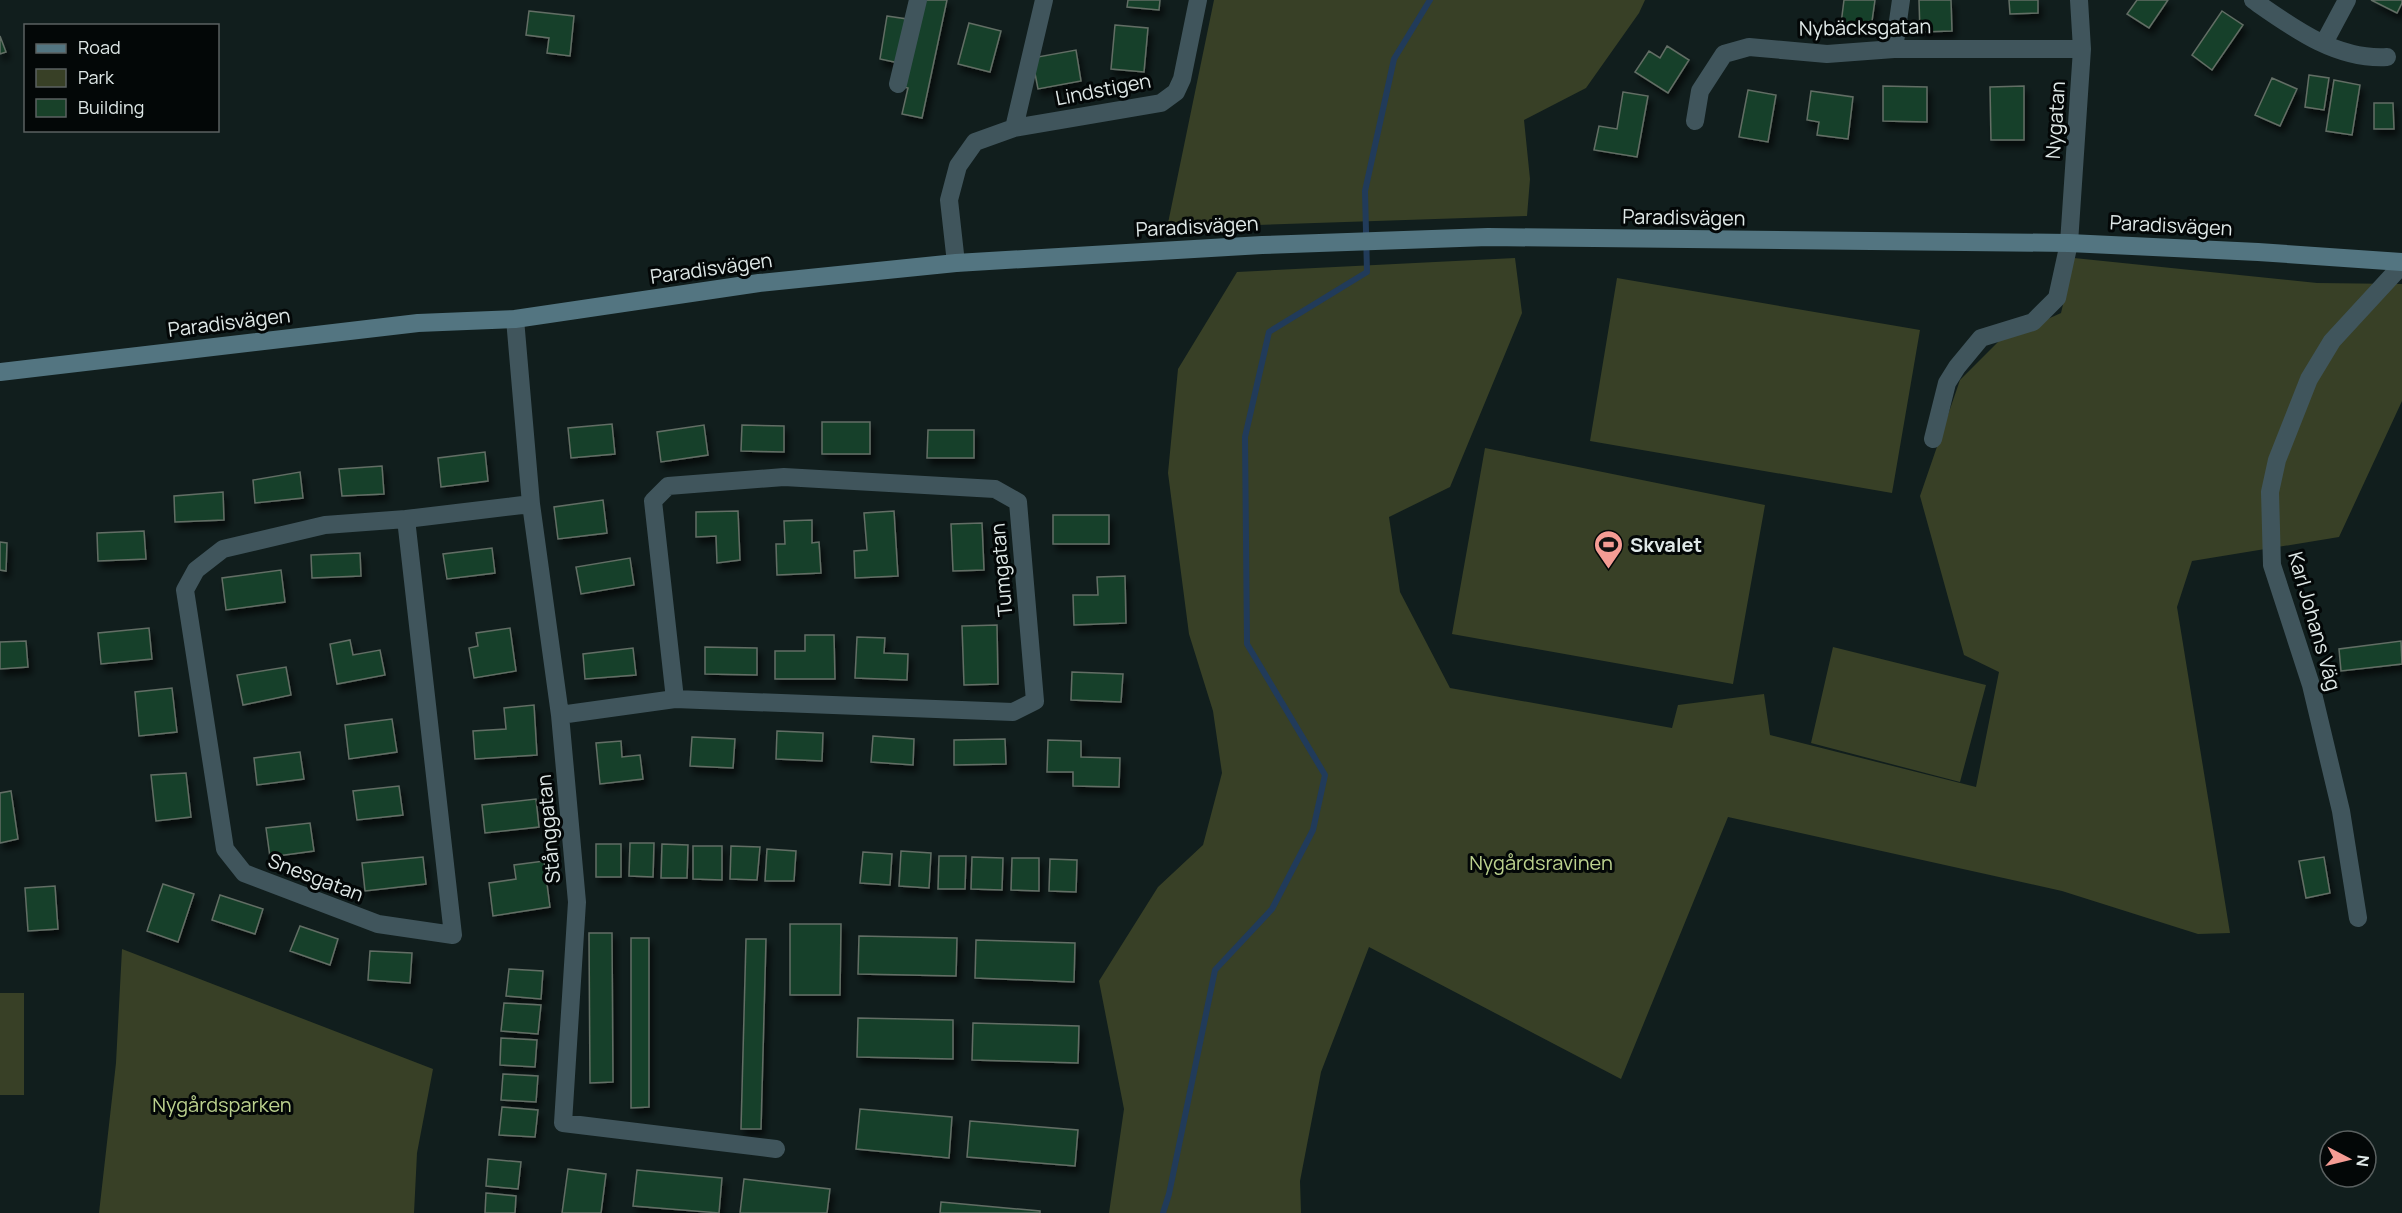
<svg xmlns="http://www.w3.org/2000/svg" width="2402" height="1213" viewBox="0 0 2402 1213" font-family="Manrope,sans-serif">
	<defs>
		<filter id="shadow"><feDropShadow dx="3.5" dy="6" stdDeviation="3" flood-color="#0009"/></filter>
	</defs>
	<rect width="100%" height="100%" fill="#111e1d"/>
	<path fill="#384026" d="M1214,0H1645L1639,13L1586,88L1524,120L1530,179L1527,216L1167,228Z
		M1515,258L1522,313L1450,487L1389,517L1400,592L1450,688L1672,728L1678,705L1764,694L1770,735L1976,787L1999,672L1964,655L1920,496L1960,380L1999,341L2061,313L2074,258L2317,283L2402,284V401L2339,537L2192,561L2177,607L2230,933L2198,934L2062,891L1728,817L1621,1079L1369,947L1321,1072L1300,1181L1301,1213H1109L1124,1109L1099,981L1158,887L1203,845L1222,773L1213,711L1189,634L1168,473L1178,369L1237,272Z
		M1617,278L1920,330L1892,493L1590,441Z
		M1485,448L1765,505L1733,684L1452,634Z
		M1833,647L1986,685L1960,782L1811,743Z
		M122,949L433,1069L417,1153L414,1213H99L116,1063Z
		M0,993H24V1095H0Z"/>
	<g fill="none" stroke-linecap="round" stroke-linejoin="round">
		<path stroke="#213b5a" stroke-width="6" d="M1163,1213L1169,1194L1215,970L1272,909L1313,830L1325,775L1247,644L1245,437L1269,332L1367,272L1365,191L1394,59L1430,0"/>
	</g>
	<path fill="#184129" stroke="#626e65" stroke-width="1.5" filter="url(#shadow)" d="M922,0H947L922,118L902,114L908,88L904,87Z
		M1128,0H1160L1159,10L1127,7Z
		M1844,0H1875L1871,28L1841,24Z
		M1919,0H1951L1952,31L1920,32Z
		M2009,0H2038V13L2010,14Z
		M2137,0H2168L2149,28L2127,14Z
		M2371,0H2402V3L2397,13Z
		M529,11L574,16L570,56L547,53L549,38L526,35Z
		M2222,11L2243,25L2212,70L2192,55Z
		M887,16L907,19L899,63L880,59Z
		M969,23L1001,31L990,72L958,64Z
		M1115,25L1148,28L1144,72L1111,69Z
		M0,36L6,52L0,54Z
		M1667,46L1689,60L1668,93L1635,72L1649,51L1660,58Z
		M1076,50L1081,81L1038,89L1032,58Z
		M2309,75L2329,78L2324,110L2305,107Z
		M2272,78L2297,89L2280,126L2255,115Z
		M2334,80L2360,85L2352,135L2326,131Z
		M1883,86L1927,87V122L1883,121Z
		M2024,86V140H1991L1990,87Z
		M1748,90L1776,95L1768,142L1739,137Z
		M1811,91L1853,97L1848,139L1817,135L1819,122L1807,120Z
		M1623,92L1648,96L1637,157L1594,150L1599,126L1617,129Z
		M2374,103H2393L2394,129H2374Z
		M822,422H870V454H822Z
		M612,424L615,454L571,458L568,428Z
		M704,425L708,455L661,462L657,432Z
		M742,425L784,426V452L741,451Z
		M928,430H974V458H927Z
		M485,452L488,481L441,487L438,458Z
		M382,466L384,494L342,496L339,469Z
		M300,472L303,498L255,503L253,480Z
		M223,492L224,520L175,522L174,496Z
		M603,500L607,533L558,539L554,507Z
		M738,511L740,560L717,563L716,536L696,537V512Z
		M894,511L898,576L855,578L854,551L867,550L864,513Z
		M1053,515H1109V544H1053Z
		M812,520V543L819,542L821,573L777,575L776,544H785L784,521Z
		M982,523L984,570L953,571L951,524Z
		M144,531L146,559L98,561L97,533Z
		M0,542L7,543L6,571L0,570Z
		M492,548L495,573L447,579L443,554Z
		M360,553L361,576L312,578L311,555Z
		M630,558L634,585L581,594L576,567Z
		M281,570L285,602L226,610L222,578Z
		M1125,576L1126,623L1074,625L1073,595H1098L1097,577Z
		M997,625L998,684L964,685L962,626Z
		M149,628L152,659L101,664L98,633Z
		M510,628L516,671L474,678L469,648L478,646L476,633Z
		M805,635H834L835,679H775V651H805Z
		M857,637L885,638L884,653L908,654L907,680L855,678Z
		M350,640L353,655L380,650L385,675L337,684L330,644Z
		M26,641L28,667L0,669V642Z
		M2401,641L2402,664L2341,671L2339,649Z
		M705,647L757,648V675L705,674Z
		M633,648L636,675L585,679L583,654Z
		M286,667L291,695L243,705L237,675Z
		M1072,672L1123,674L1121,702L1071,700Z
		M172,688L177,732L139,736L135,692Z
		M534,705L537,755L475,759L473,731L506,729L504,708Z
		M392,719L397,752L349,759L345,725Z
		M777,731L823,733L822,761L776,759Z
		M873,736L914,739L913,765L871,762Z
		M692,737L735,739L733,768L690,766Z
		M1005,739L1006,764L954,765V740Z
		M1048,740L1081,741V757L1120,758L1119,787L1073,786V772H1047Z
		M621,741L622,757L640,755L643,779L600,784L596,743Z
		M300,752L304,779L257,785L254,758Z
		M186,773L191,817L156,821L151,775Z
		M399,786L403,815L357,820L353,791Z
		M11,791L18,839L0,843V793Z
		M536,799L539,827L485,833L482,805Z
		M310,823L314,851L270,857L266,828Z
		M630,843H654L653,877L629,876Z
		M596,844H621V877H596Z
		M662,844L688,845L687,878H661Z
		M693,846H722V880L693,879Z
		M731,846L760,847L757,880L730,879Z
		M767,849L796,851L794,881H765Z
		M901,851L931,853L929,888L899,886Z
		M863,852L892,854L890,885L860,883Z
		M939,856H966L965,889H938Z
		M423,857L426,884L365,891L362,863Z
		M972,857L1003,858L1002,890L971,889Z
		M2324,857L2330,893L2306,898L2299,861Z
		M1012,858H1039V891L1011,890Z
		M1050,859L1077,860L1076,892L1049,891Z
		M544,861L550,907L493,916L489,883L516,879L514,865Z
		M163,884L194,894L178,942L147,931Z
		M55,886L58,929L28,931L25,888Z
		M220,895L263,909L255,934L212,920Z
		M790,924H841L840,995H790Z
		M300,926L338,939L330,965L290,951Z
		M589,933H612L613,1082L590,1083Z
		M859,936L957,938L956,976L858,974Z
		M631,938H649V1107L631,1108Z
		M746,939H766L761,1129H741Z
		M976,940L1075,943L1074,982L975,978Z
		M370,951L412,953L410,983L368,980Z
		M509,969L543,971L541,999L506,996Z
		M504,1003L541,1005L538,1034L501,1031Z
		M858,1018L953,1020V1059L857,1057Z
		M973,1023L1079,1026L1078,1063L972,1060Z
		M501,1038L537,1040L535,1067L500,1065Z
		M503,1074L538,1076L536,1102L501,1100Z
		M502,1107L538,1110L535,1137L499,1135Z
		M860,1109L952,1117L949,1158L856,1149Z
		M970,1121L1078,1130L1075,1166L967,1157Z
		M488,1159L521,1162L518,1189L486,1186Z
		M568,1169L606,1174L601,1213H562Z
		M637,1170L722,1178L719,1213L633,1206Z
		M744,1179L830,1189L827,1213H740Z
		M486,1193L516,1196L515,1213H485Z
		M941,1202L1040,1211V1213H940Z"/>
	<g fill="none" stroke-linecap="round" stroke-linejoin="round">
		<path stroke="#40555c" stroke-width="18" d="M2253,0C2293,28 2336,60 2387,57
			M2324,43L2347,0
			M1894,49L1901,0
			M898,84L918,0
			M1695,121L1700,91L1724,54L1749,47L1827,54L1894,49H2082
			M1014,128L1044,0
			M956,263L949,200L958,166L975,142L1014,128L1161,103L1176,92L1182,79L1198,0
			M515,319L531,504L560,715L577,902L563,1123L776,1149
			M1933,439L1947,383L1957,367L1981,338L2033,322L2057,298L2069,243L2082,49L2079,0
			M406,519L325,525L223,549L196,570L185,590L225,849L244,873L378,924L453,935L406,519L531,504
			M560,715L675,699L653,501L668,486L784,477L995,489L1018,502L1035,701L1013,712L675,699
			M2358,918L2341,811L2311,685L2272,565L2270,492L2277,460L2309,379L2332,341L2402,265"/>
		<path stroke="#537581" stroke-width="18" d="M0,372L418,323L515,319L759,283L956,263L1262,245L1488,237L2069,243L2258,252L2402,262"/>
	</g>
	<defs>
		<symbol id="stadium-pin" viewBox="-11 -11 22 30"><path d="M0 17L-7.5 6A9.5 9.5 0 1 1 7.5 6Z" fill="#f59c94" stroke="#030707"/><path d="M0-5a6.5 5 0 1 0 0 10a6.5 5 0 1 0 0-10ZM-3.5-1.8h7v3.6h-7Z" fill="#111"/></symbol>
	</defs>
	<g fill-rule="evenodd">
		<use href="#stadium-pin" x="1592" y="528" width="33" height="45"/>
	</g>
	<g text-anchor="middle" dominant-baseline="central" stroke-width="6" stroke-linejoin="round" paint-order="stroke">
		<g font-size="20" fill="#dfe8e7" stroke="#030707">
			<text transform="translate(1865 27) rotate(-1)">Nybäcksgatan</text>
			<text transform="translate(1103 89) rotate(-11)">Lindstigen</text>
			<text transform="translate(2055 120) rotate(-86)">Nygatan</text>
			<text transform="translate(1684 217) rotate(1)">Paradisvägen</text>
			<text transform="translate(2171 225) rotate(3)">Paradisvägen</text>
			<text transform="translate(1197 226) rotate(-3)">Paradisvägen</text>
			<text transform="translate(711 268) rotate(-8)">Paradisvägen</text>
			<text transform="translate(229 322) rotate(-7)">Paradisvägen</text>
			<text transform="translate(1001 570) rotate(-95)">Tumgatan</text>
			<text transform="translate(2315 621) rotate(74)">Karl Johans Väg</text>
			<text transform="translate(548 829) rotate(-95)">Stånggatan</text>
			<text transform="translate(316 877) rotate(21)">Snesgatan</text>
		</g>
		<g font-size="20" font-weight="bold" fill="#dfe8e7" stroke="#030707" text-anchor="start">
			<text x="1630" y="544">Skvalet</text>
		</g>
		<g font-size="20" fill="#bcd28e" stroke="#030707">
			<text x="1541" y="862">Nygårdsravinen</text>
			<text x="222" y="1104">Nygårdsparken</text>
		</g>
	</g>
	<rect x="24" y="24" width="195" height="108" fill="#030707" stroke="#5b6161" stroke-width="1.5"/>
	<rect x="36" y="44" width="30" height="9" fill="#537581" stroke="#5b6161" stroke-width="1.5"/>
	<text x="78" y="54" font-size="18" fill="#dfe8e7">Road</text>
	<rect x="36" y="69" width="30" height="18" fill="#384026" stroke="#5b6161" stroke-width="1.5"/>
	<text x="78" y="84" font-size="18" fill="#dfe8e7">Park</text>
	<rect x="36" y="99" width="30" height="18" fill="#184129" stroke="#5b6161" stroke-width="1.5"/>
	<text x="78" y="114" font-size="18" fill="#dfe8e7">Building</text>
	<g transform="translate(2348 1159) rotate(97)"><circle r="28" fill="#030707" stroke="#5b6161" stroke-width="1.5"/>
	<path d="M0-4.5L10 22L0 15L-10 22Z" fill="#f59c94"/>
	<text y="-9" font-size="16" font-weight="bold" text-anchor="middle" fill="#dfe8e7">N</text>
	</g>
</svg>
